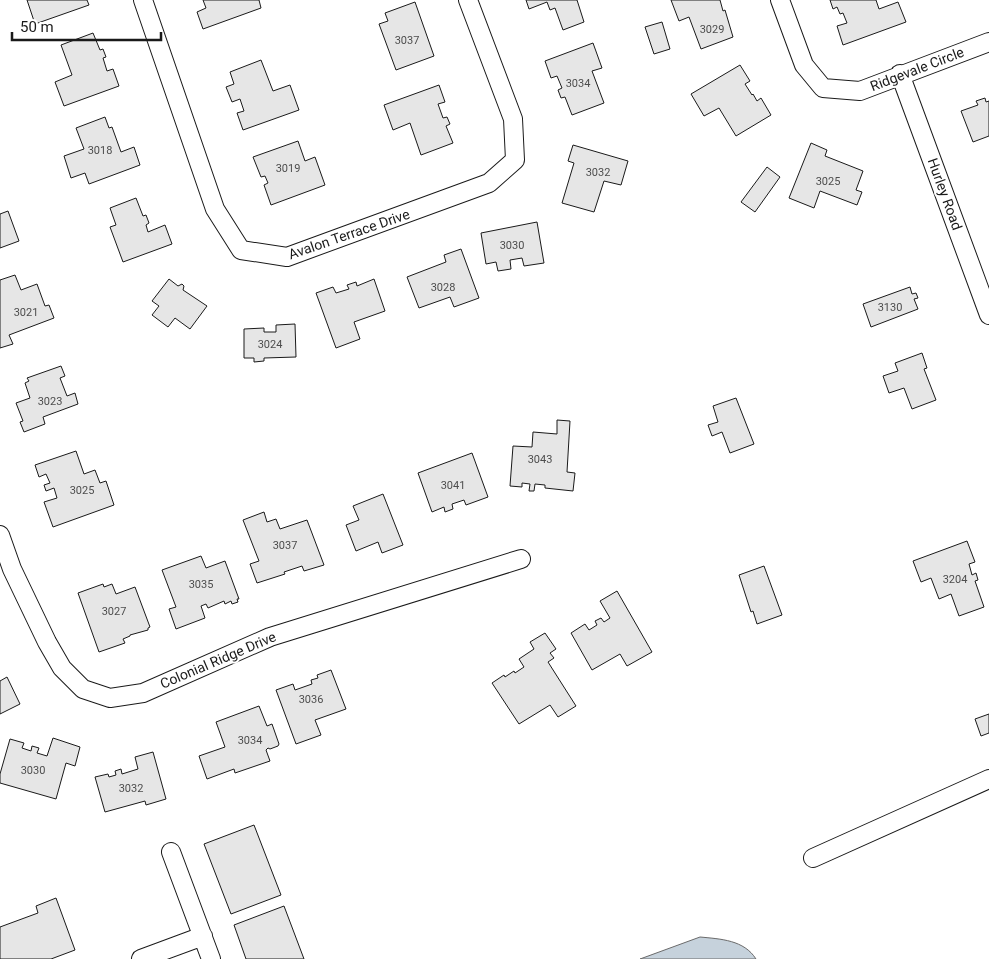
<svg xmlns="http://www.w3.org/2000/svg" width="989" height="959" viewBox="0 0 989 959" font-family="Roboto,sans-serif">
	<rect width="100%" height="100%" fill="#fff"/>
	<path fill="#c6d2dc" stroke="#6a6a6a" d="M700,937C721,939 744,940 756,959H640Z"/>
	<path fill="#e6e6e6" stroke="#1a1a1a" d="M27,0H87L89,5L35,24Z
		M203,0H259L261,8L203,29L197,12L206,8Z
		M526,0H577L584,22L563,30L555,8L550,10L547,2L529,9Z
		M671,0H720L723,11L725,10L733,37L701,49L689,17L679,21Z
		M830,0H876L879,9L898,2L906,22L843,45L837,26L847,23L843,13L840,14L837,7L833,9Z
		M415,2L434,56L396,70L379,24L388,21L385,13Z
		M662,22L670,49L654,54L645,27Z
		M93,33L100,50L103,49L106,57L103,58L107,71L113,69L119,86L64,106L55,82L72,75L61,45Z
		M593,43L602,68L592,71L604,103L572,115L565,97L561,98L558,90L562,88L557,76L551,78L545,61Z
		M261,60L273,91L290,85L299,110L243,130L237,113L244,111L240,99L232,102L226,87L234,84L230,72Z
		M740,65L750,81L745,84L752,95L753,94L757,101L761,98L771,115L736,136L719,108L704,116L691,94Z
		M439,85L445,102L438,104L443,118L447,117L450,124L446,126L453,143L421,155L410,123L393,130L384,105Z
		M985,98L986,102L989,101V136L973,142L961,111L978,105L976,101Z
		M105,117L109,128L112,127L121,152L134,147L140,165L89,184L85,173L71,178L64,156L84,149L76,128Z
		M298,141L305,161L315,157L325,185L271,205L264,185L268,183L265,176L261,177L253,157Z
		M811,143L827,150L825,156L863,171L856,190L862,192L857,205L820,191L814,208L789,198Z
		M573,145L628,161L621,185L604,181L594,212L562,203L574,163L568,161Z
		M767,167L780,177L755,212L741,202Z
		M136,198L143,216L146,215L149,223L146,225L148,232L165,225L172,244L123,262L110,227L116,225L110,208Z
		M8,211L19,241L0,248V214Z
		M537,222L544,263L524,266L522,258L510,260L511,269L498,271L496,262L486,264L481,233Z
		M461,249L479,298L454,307L450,297L419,308L407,277L446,262L444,255Z
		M15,275L21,290L37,284L45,306L49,305L54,318L9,335L13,344L0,348V280Z
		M169,279L178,286L182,284L184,286L183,290L207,306L190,329L175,318L168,327L152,315L159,306L152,301Z
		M374,279L385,311L354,322L360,339L336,348L316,293L333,287L336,293L349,289L347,285L356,282L357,286Z
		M910,287L912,294L916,293L918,298L914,299L918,309L871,327L863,304Z
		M295,324L296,357L264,358V361L254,362V358H244V329L264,328V332H276V325Z
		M922,353L927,368L924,369L936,400L912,409L904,388L889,393L883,376L898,371L895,363Z
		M61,366L65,376L60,378L67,396L75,393L78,404L43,417L45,424L24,432L20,422L23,421L16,403L30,398L25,383L29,381L27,378Z
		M736,398L754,444L730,453L722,432L712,436L708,425L718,422L713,406Z
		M557,420L570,421L567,472L575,473L573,491L545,488V485L535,484L534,491H529L530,484L522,483V487L510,486L513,446L532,447L533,432L557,434Z
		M76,451L84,474L95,470L100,483L106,481L114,505L53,527L44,502L57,498L54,488L46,491L44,485L50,483L46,474L39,477L35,465Z
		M472,453L488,497L466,505L464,500L452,504L453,509L445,512L444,507L432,512L418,473Z
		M383,494L403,545L382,553L378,542L356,551L346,525L359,520L353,506Z
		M264,512L267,522L276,519L280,529L307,520L324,565L304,571L302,566L284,572L285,574L257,583L250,564L259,561L243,520Z
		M967,541L975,562L969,564L972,575L976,573L978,580L975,581L984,607L959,616L951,594L939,599L931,578L921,582L913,561Z
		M201,556L206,568L225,561L239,599H237L238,602L232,604L231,601L225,604L224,601L208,608L206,604L201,606L205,618L176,629L169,609L176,607L162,570Z
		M764,566L782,615L757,624L753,611L751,612L739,575Z
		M103,584L104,587L112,584L116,594L135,587L150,627L148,628V630L130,635V636L123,639L125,643L99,652L78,593Z
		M617,591L652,652L627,666L620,654L592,670L571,633L585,624L589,630L597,625L595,621L601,618L604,622L610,618L600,601Z
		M545,633L556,649L550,653L554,658L548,662L576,706L558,717L550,705L519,724L492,683L504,675L505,677L514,671L515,673L524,667L519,659L534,649L530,642Z
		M331,670L346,709L315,720L321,735L296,744L276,690L293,684L295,690L312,684L311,680L318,678L317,675Z
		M7,677L20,704L0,714V681Z
		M259,706L267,726L272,724L279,744L278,746L270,749L268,748L266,750L270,761L235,773L234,769L207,779L199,756L225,747L216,722Z
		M989,714V733L981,736L975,719Z
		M53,738L80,747L75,766L66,763L56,799L0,783V774L10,739L24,743L22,748L31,751L32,746L39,748L37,753L47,756Z
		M153,752L166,799L146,805L145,801L105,812L95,777L108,774L109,777L116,775L115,771L121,769L122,774L138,769L135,757Z
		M254,825L281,895L231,914L204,844Z
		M56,898L75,950L51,959H0V927L38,913L36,906Z
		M284,906L304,959H246L234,925Z"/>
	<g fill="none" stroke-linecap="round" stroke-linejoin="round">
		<defs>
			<path id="street" d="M143,0L215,209L241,250L287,257L489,183L515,160L513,119L468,0
				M780,0L804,65L823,88L860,91L989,42
				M900,74L989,315
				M0,535L12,569L47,642L62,668L83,689L110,698L143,693L270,637L521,559
				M171,852L211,959
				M813,858L989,779
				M141,959L203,936"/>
		</defs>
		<use href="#street" stroke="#1a1a1a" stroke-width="20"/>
		<use href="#street" stroke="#fff" stroke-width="18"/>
	</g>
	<g text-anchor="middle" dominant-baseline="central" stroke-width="4" stroke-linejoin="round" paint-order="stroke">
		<g font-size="11" fill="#4d4d4d">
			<text x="712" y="29">3029</text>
			<text x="407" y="40">3037</text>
			<text x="578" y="83">3034</text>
			<text x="100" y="150">3018</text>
			<text x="288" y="168">3019</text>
			<text x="598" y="172">3032</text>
			<text x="828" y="181">3025</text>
			<text x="512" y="245">3030</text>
			<text x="443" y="287">3028</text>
			<text x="890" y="307">3130</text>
			<text x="26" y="312">3021</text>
			<text x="270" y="344">3024</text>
			<text x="50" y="401">3023</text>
			<text x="540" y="459">3043</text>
			<text x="453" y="485">3041</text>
			<text x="82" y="490">3025</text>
			<text x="285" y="545">3037</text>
			<text x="955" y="579">3204</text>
			<text x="201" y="584">3035</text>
			<text x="114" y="611">3027</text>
			<text x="311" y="699">3036</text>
			<text x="250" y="740">3034</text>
			<text x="33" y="770">3030</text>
			<text x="131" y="788">3032</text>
		</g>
		<g font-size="14" fill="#1a1a1a" stroke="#fff">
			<text transform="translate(917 69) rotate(-21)">Ridgevale Circle</text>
			<text transform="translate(945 194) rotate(70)">Hurley Road</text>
			<text transform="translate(349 234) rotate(-19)">Avalon Terrace Drive</text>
			<text transform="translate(218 660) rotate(-23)">Colonial Ridge Drive</text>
		</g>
	</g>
	<path d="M12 32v8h149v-8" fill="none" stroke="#1a1a1a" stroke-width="2.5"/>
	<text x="20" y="32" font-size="15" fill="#1a1a1a" stroke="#ffffff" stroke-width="4" paint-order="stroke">50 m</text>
</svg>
